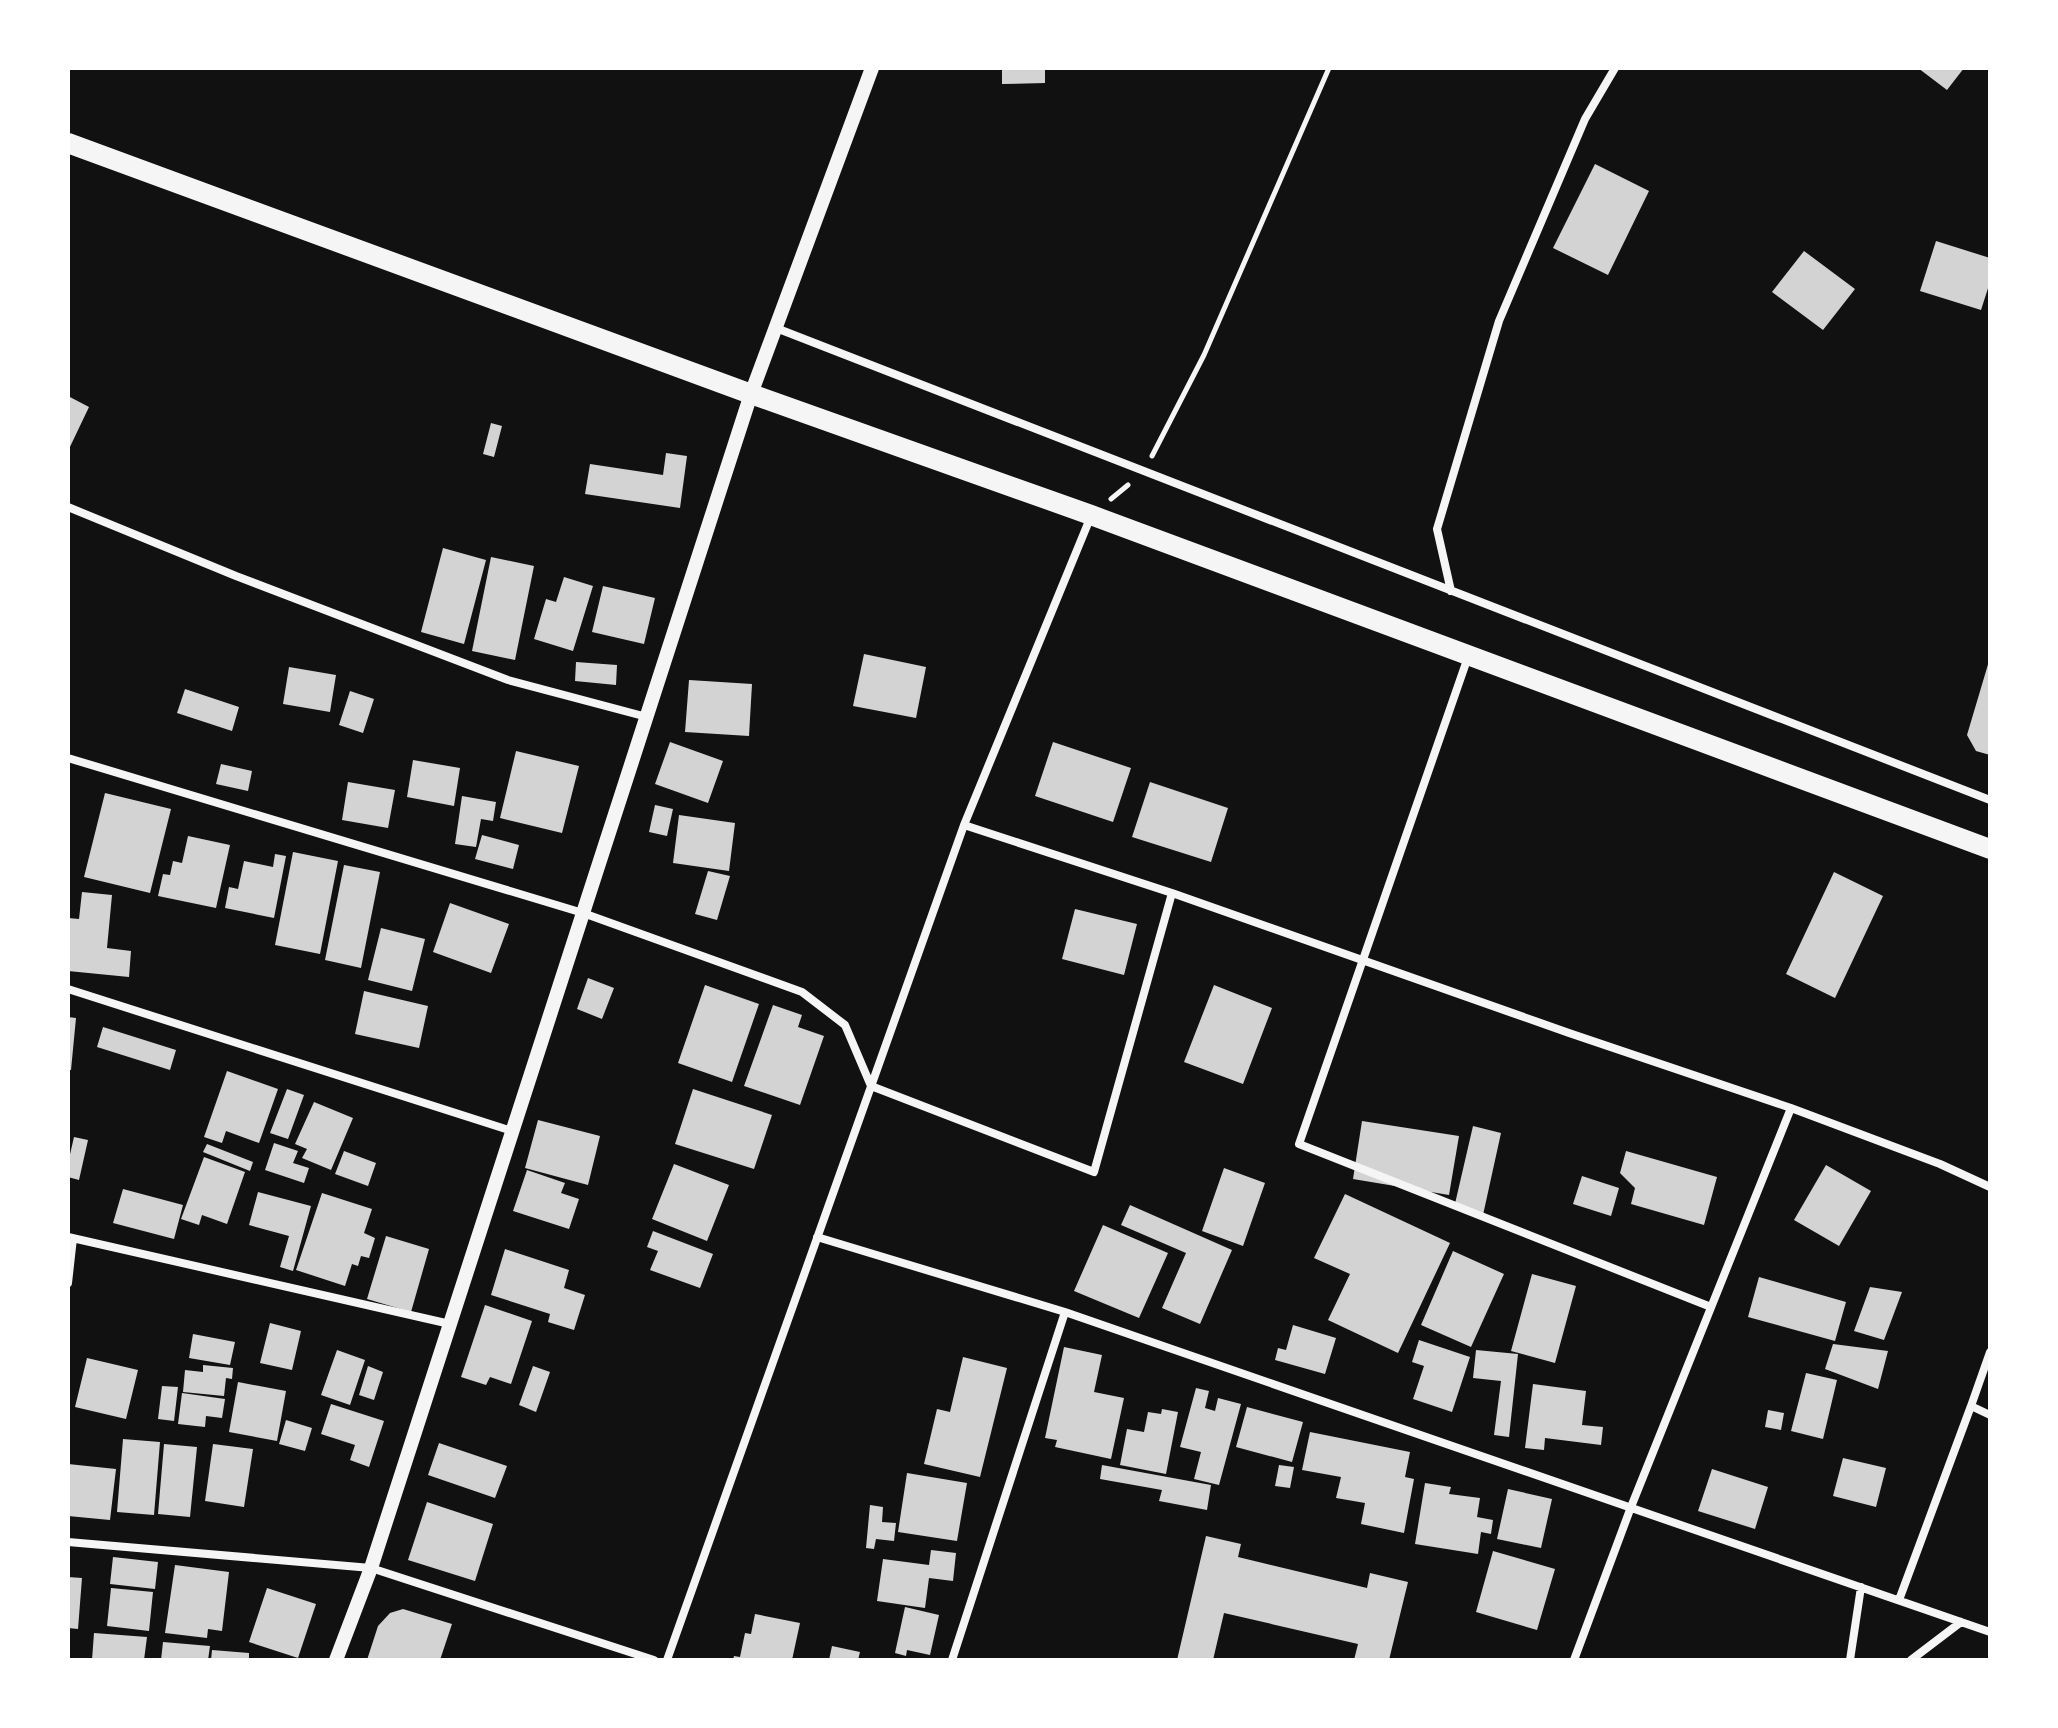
<svg xmlns="http://www.w3.org/2000/svg" width="2058" height="1728" viewBox="0 0 2058 1728" font-family="'DM Sans',sans-serif">
	<rect width="100%" height="100%" fill="#111"/>
	<path fill="#d3d3d3" d="M1002,68H1045V83L1002,84Z
		M1918,68H1964L1947,90Z
		M1595,164L1649,191L1608,275L1553,248Z
		M1936,241L1990,258V282L1981,310L1920,291Z
		M1804,251L1855,289L1823,330L1772,292Z
		M68,396L89,407L68,451Z
		M491,423L502,426L494,457L483,454Z
		M666,453L687,456L680,508L585,494L590,464L663,475Z
		M443,548L486,560L464,644L421,632Z
		M491,557L534,566L515,660L472,651Z
		M564,577L593,586L573,651L534,639L546,599L556,602Z
		M603,586L655,598L644,644L592,632Z
		M864,654L926,667L916,718L853,706Z
		M1989,661H1990V755L1976,751L1967,735Z
		M576,662L617,665L616,685L575,681Z
		M289,667L336,675L330,712L283,704Z
		M689,680L752,684L749,736L685,732Z
		M185,689L239,707L232,731L177,713Z
		M350,691L374,699L363,733L339,725Z
		M670,742L723,761L708,803L655,784Z
		M1053,742L1131,768L1113,822L1035,796Z
		M516,751L579,766L562,833L500,818Z
		M413,760L460,768L454,806L407,797Z
		M221,764L252,771L248,791L216,784Z
		M348,782L395,790L388,828L342,820Z
		M1150,782L1228,808L1211,862L1132,837Z
		M105,793L171,809L150,893L84,877Z
		M462,796L496,802L493,821L481,819L476,847L455,844Z
		M655,805L673,809L667,836L649,832Z
		M679,815L735,823L729,871L673,863Z
		M482,835L519,845L513,869L475,859Z
		M188,836L230,845L216,908L158,896L163,874L170,875L173,861L182,863Z
		M293,852L338,861L320,954L275,945Z
		M275,854L286,856L274,918L225,908L229,887L238,889L244,861L273,867Z
		M344,865L380,872L361,968L325,960Z
		M708,871L730,876L717,920L695,914Z
		M1834,872L1883,896L1835,998L1786,974Z
		M82,892L112,895L107,948L131,951L129,977L68,971V918L79,919Z
		M450,903L509,924L491,973L433,952Z
		M1075,909L1137,924L1124,975L1062,959Z
		M381,928L425,939L412,991L368,980Z
		M588,978L614,988L602,1019L577,1009Z
		M705,985L759,1004L732,1082L678,1063Z
		M1214,985L1272,1008L1243,1084L1184,1062Z
		M364,991L428,1006L419,1048L355,1034Z
		M773,1005L802,1015L798,1027L824,1036L800,1105L744,1086Z
		M68,1017L76,1018L71,1070H68Z
		M103,1027L176,1050L170,1070L97,1047Z
		M227,1071L278,1089L259,1143L226,1131L222,1143L204,1137Z
		M287,1089L304,1095L288,1139L270,1133Z
		M693,1089L772,1115L754,1169L675,1144Z
		M314,1102L353,1118L331,1170L302,1158L307,1149L295,1144Z
		M538,1120L600,1136L588,1185L525,1168Z
		M1362,1121L1459,1136L1449,1195L1353,1179Z
		M1473,1126L1501,1133L1483,1215L1454,1208Z
		M74,1137L88,1140L79,1180L68,1177V1163Z
		M274,1143L298,1151L293,1163L309,1168L304,1183L265,1170Z
		M207,1144L253,1162L250,1171L203,1152Z
		M344,1151L376,1163L368,1186L335,1174Z
		M1626,1151L1717,1177L1704,1225L1631,1204L1635,1188L1620,1173Z
		M204,1157L245,1172L227,1224L202,1215L199,1225L181,1219Z
		M674,1164L729,1185L707,1241L652,1219Z
		M1826,1165L1871,1191L1839,1246L1794,1220Z
		M1224,1168L1265,1183L1243,1246L1202,1231Z
		M527,1170L565,1183L561,1193L579,1199L569,1229L513,1211Z
		M1582,1176L1619,1188L1611,1216L1573,1204Z
		M123,1189L183,1205L174,1239L113,1223Z
		M258,1192L311,1206L293,1271L280,1267L289,1236L249,1225Z
		M322,1193L372,1209L364,1233L375,1238L369,1258L361,1256L358,1266L352,1264L345,1286L296,1270Z
		M1345,1194L1450,1243L1398,1353L1328,1320L1350,1274L1314,1258Z
		M1130,1205L1232,1250L1200,1324L1162,1308L1186,1253L1121,1225Z
		M1103,1225L1168,1253L1139,1318L1074,1291Z
		M653,1231L713,1254L700,1288L650,1270L658,1251L647,1247Z
		M386,1236L429,1249L411,1312L367,1299Z
		M505,1249L569,1270L564,1288L585,1295L574,1330L548,1322L550,1314L491,1295Z
		M1453,1251L1504,1274L1471,1347L1421,1325Z
		M1532,1274L1576,1286L1555,1363L1511,1351Z
		M1759,1277L1846,1302L1835,1341L1748,1317Z
		M1870,1287L1902,1292L1884,1340L1854,1331Z
		M485,1305L532,1321L511,1384L490,1377L486,1385L461,1377Z
		M270,1323L301,1331L292,1370L260,1363Z
		M1293,1325L1336,1338L1325,1374L1275,1360L1278,1348L1286,1350Z
		M193,1334L235,1342L230,1365L189,1358Z
		M1419,1340L1470,1357L1452,1412L1413,1399L1424,1366L1412,1362Z
		M1833,1344L1888,1351L1878,1389L1825,1369Z
		M1064,1347L1102,1355L1094,1392L1124,1398L1111,1459L1055,1447L1057,1440L1045,1438Z
		M337,1350L365,1360L350,1405L321,1395Z
		M1476,1350L1518,1354L1509,1437L1494,1435L1501,1381L1473,1378Z
		M963,1357L1007,1368L980,1477L924,1464L937,1409L950,1412Z
		M87,1358L138,1370L126,1419L75,1407Z
		M203,1365L233,1368L232,1379L226,1378L224,1396L183,1392L185,1370L203,1372Z
		M368,1366L383,1372L374,1400L359,1395Z
		M533,1366L550,1372L536,1412L519,1405Z
		M1806,1373L1837,1380L1823,1439L1791,1431Z
		M238,1382L286,1391L277,1441L229,1432Z
		M1533,1384L1586,1391L1582,1425L1603,1427L1601,1445L1545,1438L1544,1450L1525,1448Z
		M162,1386L178,1387L174,1421L158,1419Z
		M1196,1388L1209,1391L1205,1408L1215,1411L1218,1398L1241,1404L1219,1485L1194,1479L1201,1452L1180,1447Z
		M182,1393L225,1399L222,1418L206,1416L205,1427L178,1424Z
		M331,1404L384,1421L369,1467L350,1460L355,1445L321,1434Z
		M1247,1407L1303,1422L1292,1462L1236,1447Z
		M1162,1409L1178,1412L1166,1474L1120,1465L1127,1429L1144,1432L1148,1412L1161,1414Z
		M1768,1410L1784,1413L1781,1430L1765,1427Z
		M286,1420L312,1428L305,1451L279,1444Z
		M1310,1432L1410,1452L1405,1477L1414,1479L1404,1533L1361,1524L1365,1503L1336,1498L1341,1477L1302,1470Z
		M123,1439L160,1442L154,1515L117,1512Z
		M439,1443L507,1466L495,1498L428,1475Z
		M164,1444L197,1447L190,1517L158,1514Z
		M213,1444L253,1449L244,1507L205,1501Z
		M1843,1458L1886,1468L1876,1507L1833,1496Z
		M68,1464L116,1469L110,1520L68,1516Z
		M1102,1465L1211,1485L1207,1510L1159,1501L1162,1490L1100,1479Z
		M1279,1465L1294,1467L1290,1488L1275,1486Z
		M1712,1469L1768,1487L1755,1529L1698,1511Z
		M907,1473L967,1483L957,1541L898,1532Z
		M1425,1483L1451,1487L1449,1494L1480,1498L1477,1517L1493,1520L1491,1534L1481,1532L1478,1554L1415,1544Z
		M1508,1489L1552,1499L1541,1548L1497,1539Z
		M427,1502L493,1524L475,1581L408,1560Z
		M870,1505L883,1507L882,1522L896,1523L894,1541L876,1539L874,1549L866,1548Z
		M1206,1536L1241,1544L1238,1557L1367,1588L1370,1573L1408,1582L1389,1660H1354L1358,1644L1224,1613L1213,1660H1177Z
		M931,1550L956,1553L953,1581L929,1578L925,1608L877,1601L883,1559L929,1565Z
		M1493,1551L1555,1569L1537,1630L1476,1612Z
		M113,1557L158,1562L155,1589L110,1584Z
		M175,1565L229,1572L222,1631L208,1629L207,1638L165,1633Z
		M68,1577L82,1578L78,1629L68,1628Z
		M111,1588L153,1592L149,1631L107,1626Z
		M267,1588L316,1604L298,1658L249,1642Z
		M905,1607L939,1615L930,1655L907,1650L906,1656L895,1653Z
		M403,1609L452,1624L440,1660H367L378,1626L390,1613Z
		M755,1614L800,1623L792,1660H733L734,1656L740,1657L745,1633L751,1634Z
		M94,1633L147,1637L144,1660H92Z
		M163,1642L210,1646L208,1660H161Z
		M832,1646L860,1652L858,1660H829Z
		M212,1650L249,1653V1660H211Z"/>
	<g fill="none" stroke-linecap="round" stroke-linejoin="round">
		<path stroke="#f5f5f5" stroke-width="5" d="M1152,456L1204,355L1329,68
			M1111,499L1128,485"/>
		<path stroke="#f5f5f5" stroke-width="8" d="M776,328L1990,800
			M68,507L236,576L508,680L647,717
			M1451,591L1437,529L1499,321L1585,119L1615,68
			M1468,657L1299,1144L1711,1307
			M68,758L583,913L802,992L845,1025L871,1086L1094,1172L1172,893L964,825
			M1172,893L1569,1033L1791,1108
			M68,989L512,1131
			M68,1237L450,1324
			M817,1237L1065,1312
			M68,1283L73,1238
			M1971,1406L1990,1352
			M68,1542L371,1568L654,1660
			M1899,1600L1971,1406L1990,1415
			M667,1660L964,825L1091,516
			M952,1660L1065,1312L1990,1632
			M1574,1660L1631,1507L1791,1108L1940,1164L1990,1187
			M1850,1660L1861,1587
			M1911,1660L1961,1622"/>
		<path stroke="#f5f5f5" stroke-width="14" d="M336,1660L371,1568L751,394L872,68"/>
		<path stroke="#f5f5f5" stroke-width="20" d="M68,143L751,394L1091,515L1990,849"/>
	</g>
	<rect width="2058" height="1728" fill="none" stroke="#ffffff" stroke-width="140"/>
</svg>
